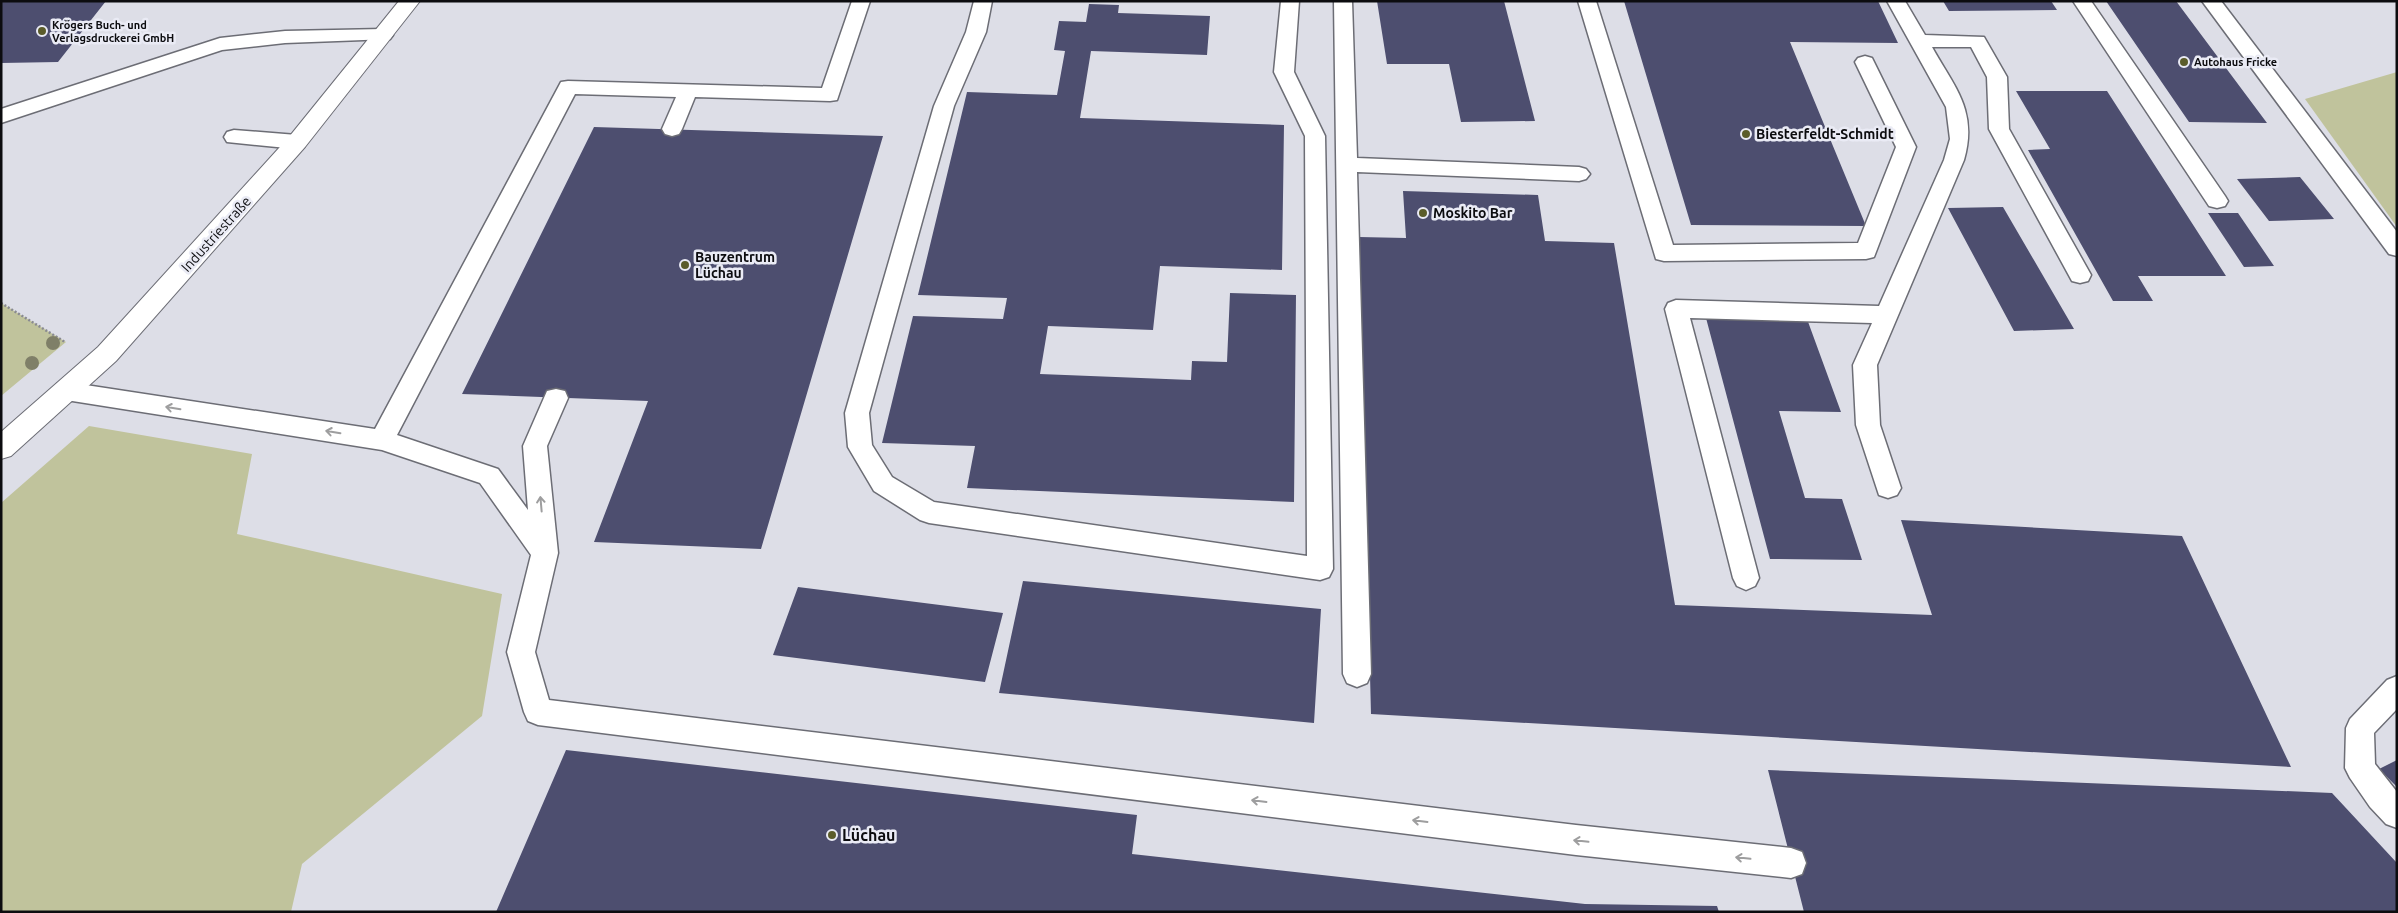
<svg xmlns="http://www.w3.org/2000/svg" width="2398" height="913" viewBox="0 0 2398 913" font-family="Ubuntu,sans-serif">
	<rect width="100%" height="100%" fill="#dddee7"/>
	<path fill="#c0c39c" d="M2397,72V227L2305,99Z
		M1,303L66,342L1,396Z
		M89,426L252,454L237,534L502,594L482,716L302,864L291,912H1V503Z"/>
	<path fill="#4d4e6f" d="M1,1H106L58,62L1,63Z
		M1377,1H1504L1535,121L1461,122L1449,64H1387Z
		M1624,1H1878L1898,43L1790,42L1866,226L1691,225Z
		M1943,1H2051L2057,10L1949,11Z
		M2106,1H2176L2267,123L2189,122Z
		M1089,4L1119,5L1118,13L1210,16L1207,55L1091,51L1080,118L1284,125L1282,270L1160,266L1153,330L1048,326L1040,374L1191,380L1192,361L1227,362L1230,293L1296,295L1294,502L967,488L975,446L882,443L913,316L1003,319L1007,298L918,295L967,92L1057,95L1065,51L1054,50L1059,21L1086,22Z
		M2016,91H2107L2226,276H2138L2153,301H2113L2028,150L2050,149Z
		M594,127L883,136L761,549L594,542L648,401L462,394Z
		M2300,177L2334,219L2269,221L2237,179Z
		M1403,191L1538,195L1545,241L1614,243L1675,605L1932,615L1901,520L2182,536L2291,767L1371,714L1359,237L1406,238Z
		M2003,207L2074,329L2014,331L1948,208Z
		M2208,213H2238L2274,266L2244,267Z
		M1706,318L1807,319L1841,412L1779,411L1805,498L1842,499L1862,560L1770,559Z
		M1023,581L1321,609L1314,723L999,693Z
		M798,587L1003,613L985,682L773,655Z
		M566,750L1137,815L1132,854L1585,904L1717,906L1719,912H496Z
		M2397,760V787L2379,769Z
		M1768,770L2332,793L2397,863V912H1804Z"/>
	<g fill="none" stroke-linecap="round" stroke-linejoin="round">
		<defs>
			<path id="service" d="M852,1H870L837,100L830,101L695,97L682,129L679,134L672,136L665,134L662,129L676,97L575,94L397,435L498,469L528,510L523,446L547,391L556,389L565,391L568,398L547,446L558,553L535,652L549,700L1576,825L1791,848L1802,852L1806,863L1802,874L1791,878L1576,855L538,725L528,721L524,712L507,652L531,555L480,483L382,450L66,400L57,398L54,391L57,384L66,382L375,429L561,82L568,81L822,88Z
				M974,1H992L986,32L954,106L869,413L872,445L892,477L934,502L1307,556L1305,136L1274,72L1281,1H1299L1294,72L1325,136L1333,569L1329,577L1320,580L929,523L920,520L874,491L848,447L845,413L934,106L966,32Z
				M1334,1H1352L1357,158L1579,167L1586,169L1590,174L1586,179L1579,181L1357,172L1371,674L1367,683L1357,687L1347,683L1343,674Z
				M1578,1H1596L1673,245L1858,243L1896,147L1855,62L1858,58L1865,56L1872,58L1916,147L1874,257L1866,259L1664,261L1656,259Z
				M1887,1H1905L1925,35L1984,37L2007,77L2009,129L2091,275L2088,281L2080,283L2072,281L1989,129L1987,77L1971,47H1932C1955,88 1978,111 1964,160L1877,365L1880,425L1901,488L1897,495L1888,498L1879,495L1856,425L1853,365L1872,323L1690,318L1759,578L1755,586L1746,590L1737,586L1733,578L1665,309L1668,303L1676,300L1879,306L1944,160L1950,139L1946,107Z
				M2073,1H2091L2225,196L2228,201L2225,206L2217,208L2209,206Z
				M2202,1H2221L2397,232V256L2389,254Z
				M383,29L390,31L393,35L390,39L285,43L222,50L1,123V109L220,38L285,31Z
				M234,130L297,135L304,137L307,142L304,147L297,149L227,142L224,137L227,132Z
				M2397,676V709L2374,733L2375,764L2397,792V828L2386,824L2370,807L2350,778L2345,768L2346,728L2350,719L2387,680Z"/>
			<path id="tertiary" d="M399,1H420L305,147L116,361L11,456L1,459V432L98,347L289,137Z"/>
		</defs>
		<use href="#service" stroke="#6c6d75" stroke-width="3"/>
		<use href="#tertiary" stroke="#6c6d75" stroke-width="2"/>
		<path stroke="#898a91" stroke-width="2.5" stroke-dasharray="2 2" stroke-linecap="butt" d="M1,303L65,342"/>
		<use href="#service" fill="#fff" fill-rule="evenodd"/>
		<use href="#tertiary" fill="#fff" fill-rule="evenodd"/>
	</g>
	<g fill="#7f7f68">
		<circle cx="53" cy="343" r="7"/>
		<circle cx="32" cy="363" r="7"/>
	</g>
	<defs><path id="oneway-shaft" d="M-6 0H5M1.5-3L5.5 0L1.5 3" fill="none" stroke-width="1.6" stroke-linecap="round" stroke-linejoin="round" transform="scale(1.25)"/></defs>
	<g stroke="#9e9e9f">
		<use href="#oneway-shaft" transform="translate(173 408) rotate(-171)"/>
		<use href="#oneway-shaft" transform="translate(333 432) rotate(-171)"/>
		<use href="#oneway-shaft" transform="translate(541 504) rotate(-95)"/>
		<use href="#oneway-shaft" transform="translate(1259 801) rotate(-173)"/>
		<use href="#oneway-shaft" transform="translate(1420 821) rotate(-173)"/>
		<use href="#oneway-shaft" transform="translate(1581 841) rotate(-174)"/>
		<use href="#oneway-shaft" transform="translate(1743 858) rotate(-174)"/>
	</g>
	<g fill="#5b5c2a" stroke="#eaebf5" stroke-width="2">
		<circle cx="42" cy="31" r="5"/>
		<circle cx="2184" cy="62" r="5"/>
		<circle cx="1746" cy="134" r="5"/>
		<circle cx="1423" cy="213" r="5"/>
		<circle cx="685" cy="265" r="5"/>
		<circle cx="832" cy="835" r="5"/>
	</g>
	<g text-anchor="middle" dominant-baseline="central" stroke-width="5" stroke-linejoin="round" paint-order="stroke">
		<g font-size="11" font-weight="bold" fill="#0c0c0f" stroke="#eaebf5" text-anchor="start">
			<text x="52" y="25">Krögers Buch- und<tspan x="52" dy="13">Verlagsdruckerei GmbH</tspan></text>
			<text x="2194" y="62">Autohaus Fricke</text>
		</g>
		<g font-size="14" font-weight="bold" fill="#0c0c0f" stroke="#eaebf5" text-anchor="start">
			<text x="1756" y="134">Biesterfeldt-Schmidt</text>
			<text x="1433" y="213">Moskito Bar</text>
			<text x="695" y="257">Bauzentrum<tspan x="695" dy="16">Lüchau</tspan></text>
		</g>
		<g font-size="14" fill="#0c0c0f" stroke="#eaebf5">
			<text transform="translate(216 234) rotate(-48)">Industriestraße</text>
		</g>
		<g font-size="16" font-weight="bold" fill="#0c0c0f" stroke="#eaebf5" text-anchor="start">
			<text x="842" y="835">Lüchau</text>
		</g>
	</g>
	<rect width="2398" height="913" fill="none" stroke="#0c0c0f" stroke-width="5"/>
</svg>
